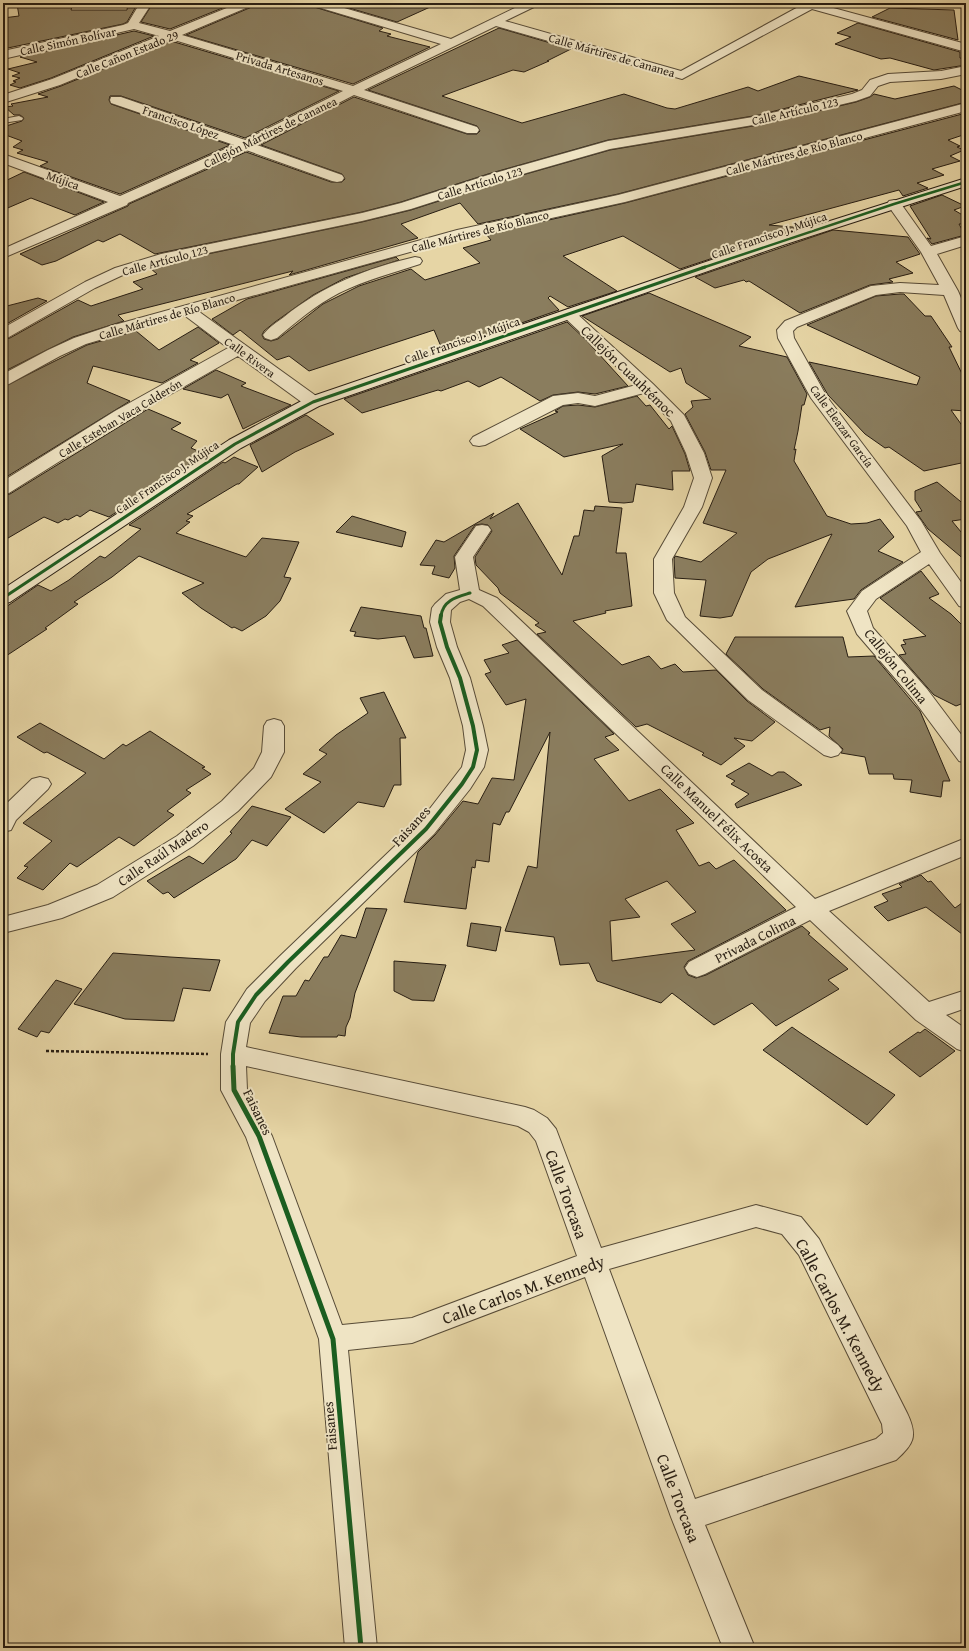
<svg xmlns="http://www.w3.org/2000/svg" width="969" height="1651" viewBox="0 0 969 1651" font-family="'Gentium Book Plus',serif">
	<rect width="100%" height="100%" fill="#e6d5a5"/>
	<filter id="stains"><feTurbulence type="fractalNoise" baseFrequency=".005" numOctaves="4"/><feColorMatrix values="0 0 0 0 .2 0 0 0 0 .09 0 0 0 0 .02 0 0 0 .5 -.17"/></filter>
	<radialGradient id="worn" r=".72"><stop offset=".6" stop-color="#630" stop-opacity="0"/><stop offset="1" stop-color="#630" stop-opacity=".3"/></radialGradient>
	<path fill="#8a7d5e" stroke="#271d12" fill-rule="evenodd" d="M34,3H73L71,10H127L128,3H138L127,22L123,24L3,49V18L19,16L17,4Z
		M153,3H235L170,29L141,22Z
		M256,3H308L311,6L383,28L379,31L391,34L387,36L430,47L353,84L186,35L254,6Z
		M332,3H439L397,22Z
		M890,8L954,10L958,40L872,17Z
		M858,23L960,52V58L966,59V65L934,70L890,58L881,59L835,44L851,37L837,33Z
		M499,28L571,49L547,61H549L524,72L513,70L442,96L522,123L624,94L667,108L675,109L748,87L758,91L799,76L858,90L759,115L608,140L488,174L401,202L362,212L155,254L120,234L103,242L98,240L56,261L42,265L20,254L128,206L129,204L246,152L331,182H342L345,179L342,174L261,145L354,97L467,134H477L480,131L477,126L368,90Z
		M134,31L154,36L51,78L20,88L10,85L16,82L13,81L20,78L12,76L20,73L8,69L37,62L20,57Z
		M171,41L339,91L245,138L121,96H110L109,100L111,104L230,145L120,194L40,166L48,162L17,153L23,150L13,147L22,141L3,134V127L22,121L24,118L20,115H14L5,107L13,106L11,104L48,97L38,94L61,86Z
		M954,86L966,92V102L618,194L478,224L460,203L401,224L418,238L289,275L293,271L118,315L124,321L73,337L3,372V340L10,338L78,300L91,306L143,289L133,282L157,274L150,268L169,262L362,222L411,210L498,182L610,150L759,125L856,102L870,97L874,94L895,99Z
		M966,113V134L948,140L960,146L957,147L964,150L950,156L960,161L932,169L944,175L917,183L928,188L903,196L899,190L769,225L803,228L680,269L623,236L563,256L617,291L568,307L550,296L548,298L559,310L429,355L442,349L434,330L309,371L289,356L277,360L240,330L233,335L212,319L247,299L396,257L399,260L345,278L313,295L275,322L264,331L262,335L264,339L271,341L278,339L323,304L359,286L411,269L425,280L480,263L463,248L491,240L486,234L625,203Z
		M24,172L104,202L75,215L31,198L3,210V182Z
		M942,195L965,206L954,210L966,217V224H959L965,235L932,244L927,238L931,239L910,206Z
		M833,230L908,237L920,254L896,262L913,273L889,279L893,282L870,285L800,313L749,281L746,282L744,280L715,288L695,277Z
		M649,293L751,337L739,346L787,357L807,394L804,405H802L798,431L794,450L796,449L794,461L827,516L851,524L867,523L880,519L894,537L878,551L903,562L861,590L854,599L795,607L832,534L768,559L751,572L732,616L720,618L700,616L706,580L675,578L674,559L675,556L701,562L737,533L703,523L726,470H711L705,452L685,414L693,407L691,401L711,399L686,383L681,368L670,372L582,316Z
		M900,294H904L925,316H931L952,347H949L966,382V411L951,410L966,431V462L924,471L889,447L885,448L865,434L828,395L809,362L917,385L920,377L807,325L876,296Z
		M38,298L47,301L3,326V307Z
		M567,322L587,341L628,386L595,394L578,392L553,395L540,401L501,377L479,387L468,381L441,391L438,390L362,413L344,399Z
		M198,327L219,343L190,360L198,363L162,383L93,366L87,383L130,401L3,479V387L87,345L136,331L159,350Z
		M216,370L246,383L241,386L291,405L243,429L228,394L221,398L183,389Z
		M637,396L646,406L650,405L669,429L672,426L685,454L690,471H672L673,490L636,484L633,502L624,503L609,502L602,456L623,444L564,457L520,429L558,412L555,411L563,406L578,405L595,407Z
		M148,409L181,423L171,429L197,441L191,448L205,454L109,517L90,510L80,517L77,515L68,520L65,519L58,523L44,517L3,541V495L10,494Z
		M306,415L334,434L295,452L262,472L250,445Z
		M234,457L258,467L239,484H237L187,514L193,516L186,521L190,522L176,533L246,557L262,538L299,542L284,577L291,578L280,601L266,616L242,631L234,627L232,628L201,608L182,593L204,583L139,556L112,577L74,602L78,604L45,628L47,629L3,658V609L38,585L51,591L69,580L100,556L105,558L141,529L129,525L223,462L225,463Z
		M937,482L966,506V519L952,521L966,538V561L928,529L916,512L922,511L915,500V491Z
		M518,503L562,575L574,536H579L584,510L594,511L595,506L622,508L616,553H626L632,606L605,611L606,613L573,621L622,665L649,656L661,669L675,664L683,672L716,670L747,701L775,722L752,741L734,738L745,746L721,765L702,755L704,753L647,724L636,727L537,634L546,632L535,625L539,623L500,593L498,588L476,565L475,557L492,531L488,525L482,524L475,525L454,556L455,568L449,578L432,574L435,566L420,565L436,540L444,542L494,513L490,519Z
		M352,516L406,532L402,547L336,532Z
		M921,571L939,594L929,598L951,614L966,629V702L956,706L934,695L899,655L906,654L901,645L906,644L903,640L926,636L880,598Z
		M361,607L421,616L424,628H426L433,656L414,658L405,636L378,639L354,636L356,632L350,631Z
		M735,637H843L848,657L874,656L920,711L950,781H943L941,797L910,792L912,780L894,779L893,774H869L865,757L841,753L843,749L829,736L830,727L820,730L763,689L726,654Z
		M517,640L614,734L605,737L619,750L594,759L629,801L660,789L694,823L676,830L699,866L709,862L716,869L734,860L786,910L688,961L684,967L688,975L696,978L706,975L802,926L810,933L808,934L848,969L828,980L839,989L776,1026L752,1003L714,1025L672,993L661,1003L597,981L589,963L560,965L554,937L505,931L528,866L537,868L550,732L509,812H506L500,825L493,823L489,862L476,860L475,868L472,867L466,909L404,902L418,852L435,835L463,801L478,804L492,778L514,780L526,699L506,705L485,674L491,672L484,660L509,653L502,645ZM667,881L696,912L671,924L695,950L612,961L610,921L640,917L625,899Z
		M384,692L406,738H400L401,785H394L384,807L358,802L324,833L285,809L321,782L303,774L327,754L319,750L336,735L368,713L360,698Z
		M40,723L104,759L123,744L126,746L150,731L205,767L202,768L211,774L186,790L191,793L167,811L174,815L134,846L119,837L77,867L70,863L43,890L17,878L28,867L24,866L52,841L23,823L86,773L47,752L44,753L17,737Z
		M749,763L772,776L778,772H784L802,785L737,808L735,804L749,794L731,784L735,781L726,776Z
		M252,806L291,817L267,846L252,840L236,859L174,898L168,892L163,894L147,881L189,856L203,864L232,833L230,832Z
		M921,875L928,882L931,881L955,908L966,900V937L926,907L888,921L874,907L888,901L882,894L902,887L899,884Z
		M366,908L387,909L355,993L350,1018L346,1027L345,1036L338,1035L337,1037H301L269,1033L283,996H296L305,980L309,981L324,957H328L341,935L356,938Z
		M471,923L501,927L496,951L467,946Z
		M113,953L170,957L220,960L210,991L183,988L174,1021L125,1019L74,1004Z
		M394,961L446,965L434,1001L412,1000L394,991Z
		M56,980L82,989L49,1033L41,1031L37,1037L18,1029Z
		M792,1027L799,1032L895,1095L867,1125L763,1050Z
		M925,1029L955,1051L920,1077L889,1052L918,1032L920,1033Z"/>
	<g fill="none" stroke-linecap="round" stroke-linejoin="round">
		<defs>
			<path id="lane" d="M19,116L23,118L22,120L3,123V119Z"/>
			<path id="street" d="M3,3H12L7,8L3,9Z
				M140,3H152L139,23L170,31L239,3H255L253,5L182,35L353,86L441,44L311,5L309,3H327L451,39L525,3H540L538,5L505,21L681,71L800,6L796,3H815L966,44V52L812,9L682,79L496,26L364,90L477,127L479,130L477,133H467L354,95L257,145L342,175L344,178L342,181L337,182L332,181L246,150L128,203L127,205L3,258V249L108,202L3,163V154L120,196L234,145L111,103L110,100L111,97H121L245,140L343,91L171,39L60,85L3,103V95L52,79L159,36L134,29L3,59V51L123,25L128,23Z
				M966,66V74L941,79L890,82L878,86L870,96L856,101L759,124L610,149L498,181L411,209L362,221L169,261L125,274L95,288L9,337L3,339V328L85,282L115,268L161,254L362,213L401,203L488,175L608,141L759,116L852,94L862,90L870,80L888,74L941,71Z
				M966,103V111L625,202L464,237L198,311L319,398L321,402L319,406L313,407L307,406L238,356L127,419L9,493L3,494V481L115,411L228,348L184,315L86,344L60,356L9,384L3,386V374L48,350L74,338L107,327L457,230L618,195Z
				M894,200L899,201L931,246L966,236V245L937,254L958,291L966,310V333L960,331L958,328L944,295L900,292L876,295L797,327L793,331L794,338L827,397L921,521L940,553L966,589V608L959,606L929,564L876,599L867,611L873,628L927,689L966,741V763L959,761L913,699L857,634L847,611L862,591L921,552L907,526L811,398L778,338L777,330L785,321L871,286L900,283L939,285L921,252L887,204L889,201Z
				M415,257L420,258L422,261L420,264C393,273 365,280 339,293C316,305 296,322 277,338L271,340L265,338L263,335C268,328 277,322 284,317C322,286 367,268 415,257Z
				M569,309L574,311L653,384L684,415L704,453L712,478L702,507L672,559L674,593L685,617L762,690L838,745L842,750L838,755L831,757L824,755L748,700L667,620L654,593V559L684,507L694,478L686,453L671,421L644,393L595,406L578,403L563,405L485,445L479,446L473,445L470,441L473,437L553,396L578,393L595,396L636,385L564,317L561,314L564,311Z
				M482,525L488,526L491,530L473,557L479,590L497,598L815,899L966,838V855L829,911L929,1002L966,990V1008L946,1015L966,1029V1052L957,1049L916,1020L810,920L705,974L697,977L689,974L685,968L689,962L796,907L483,606L469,599L460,602L451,610L450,622L457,647L470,678L483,726L488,750L484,767L470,789L434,834L296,968L265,1001L250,1023L246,1047L525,1107L534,1110L547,1118L556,1129L601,1248L756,1205L801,1217L819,1239L907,1413C918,1436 914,1444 896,1460L705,1525L755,1648H723L671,1517L585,1277L412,1343L348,1350L377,1648H345L319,1339L246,1137L221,1090V1054L226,1022L247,989L280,956L418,824L462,767L466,750L463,726L450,678L437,647L430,622L432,608L435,604L446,594L460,590L455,557L476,526ZM246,1066L518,1126L529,1132L536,1141L577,1256L412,1318L342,1325L272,1136L247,1090ZM756,1227L782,1234L799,1255L882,1424L883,1433L876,1439L695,1499L609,1269Z
				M274,719L281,721L284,726V752L271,777L238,811L193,846L113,897L62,918L3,933V917L48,905L97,885L177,836L222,801L254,768L262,752L264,726L267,721Z
				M40,777L48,779L51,784L48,789L16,820L11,830L3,832V807L32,779Z"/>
			<path id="secondary" d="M966,178V186L783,245L319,406L241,448L10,602L3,604V589L229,440L307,398L773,239Z"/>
		</defs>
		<use href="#lane" stroke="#574b37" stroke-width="2"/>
		<use href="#street" stroke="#574b37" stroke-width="2"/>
		<use href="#secondary" stroke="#271d12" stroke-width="2"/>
		<path stroke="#271d12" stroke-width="2.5" stroke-dasharray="3 2" stroke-linecap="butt" d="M46,1051L208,1054"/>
		<use href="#lane" fill="#efe4c4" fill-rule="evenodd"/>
		<use href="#street" fill="#efe4c4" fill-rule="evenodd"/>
		<use href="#secondary" fill="#efe4c4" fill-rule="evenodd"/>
		<defs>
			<path id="cycleway-far3" d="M702,268L894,204L966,182"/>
			<path id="cycleway-far2" d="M3,598L235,444L313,402L705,267
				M441,616C443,600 457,597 470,593"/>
			<path id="cycleway-far1" d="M233,1067V1054L238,1022L256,995L288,962L426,829L462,784L473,767L477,750L473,726L460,678L447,647L440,622L441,615"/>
			<path id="cycleway" d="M233,1066L234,1090L259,1136L333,1339L361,1648"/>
		</defs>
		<use href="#cycleway-far3" stroke="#efe4c4" stroke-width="4"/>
		<use href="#cycleway-far2" stroke="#efe4c4" stroke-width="5"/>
		<use href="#cycleway-far1" stroke="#efe4c4" stroke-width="6"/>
		<use href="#cycleway" stroke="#efe4c4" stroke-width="8"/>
		<use href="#cycleway-far3" stroke="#1b5e20" stroke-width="2.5"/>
		<use href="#cycleway-far2" stroke="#1b5e20" stroke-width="3"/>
		<use href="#cycleway-far1" stroke="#1b5e20" stroke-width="4"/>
		<use href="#cycleway" stroke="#1b5e20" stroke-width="5"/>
	</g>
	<g text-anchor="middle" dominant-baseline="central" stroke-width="4" stroke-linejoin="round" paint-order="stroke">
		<g font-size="12" fill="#271d12" stroke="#efe4c4">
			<text transform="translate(68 41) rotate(-12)">Calle Simón Bolívar</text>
			<text transform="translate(127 54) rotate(-22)">Calle Cañon Estado 29</text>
			<text transform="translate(612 55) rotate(16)">Calle Mártires de Cananea</text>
			<text transform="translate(280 68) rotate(17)">Privada Artesanos</text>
			<text transform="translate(795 111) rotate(-13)">Calle Artículo 123</text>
			<text transform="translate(181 122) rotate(19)">Francisco López</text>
			<text transform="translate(270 132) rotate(-26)">Callejón Mártires de Cananea</text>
			<text transform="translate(794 153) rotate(-15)">Calle Mártires de Río Blanco</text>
			<text transform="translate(63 180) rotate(20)">Mújica</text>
			<text transform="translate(480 183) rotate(-17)">Calle Artículo 123</text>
			<text transform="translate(480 231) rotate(-14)">Calle Mártires de Río Blanco</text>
			<text transform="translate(769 235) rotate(-19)">Calle Francisco J. Mújica</text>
			<text transform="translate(165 260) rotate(-15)">Calle Artículo 123</text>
			<text transform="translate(167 316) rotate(-16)">Calle Mártires de Río Blanco</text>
			<text transform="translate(462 340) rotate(-19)">Calle Francisco J. Mújica</text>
			<text transform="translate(250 357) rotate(36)">Calle Rivera</text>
			<text transform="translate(120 418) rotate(-31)">Calle Esteban Vaca Calderón</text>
			<text transform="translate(842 426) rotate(54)">Calle Eleazar García</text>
			<text transform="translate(167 477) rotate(-34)">Calle Francisco J. Mújica</text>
		</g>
		<g font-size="14" fill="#271d12" stroke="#efe4c4">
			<text transform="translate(628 371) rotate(44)">Callejón Cuauhtémoc</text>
			<text transform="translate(896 666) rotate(51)">Callejón Colima</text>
			<text transform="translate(717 818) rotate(44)">Calle Manuel Félix Acosta</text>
			<text transform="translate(411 826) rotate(-47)">Faisanes</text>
			<text transform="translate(163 853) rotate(-34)">Calle Raúl Madero</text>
			<text transform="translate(755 939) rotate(-27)">Privada Colima</text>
			<text transform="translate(258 1112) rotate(64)">Faisanes</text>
			<text transform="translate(330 1426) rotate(-95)">Faisanes</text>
		</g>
		<g font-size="17" fill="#271d12" stroke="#efe4c4">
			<text transform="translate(567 1194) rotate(70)">Calle Torcasa</text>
			<text transform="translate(523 1289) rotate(-20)">Calle Carlos M. Kennedy</text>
			<text transform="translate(841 1315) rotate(62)">Calle Carlos M. Kennedy</text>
			<text transform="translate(679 1498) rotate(69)">Calle Torcasa</text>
		</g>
	</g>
	<rect width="969" height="1651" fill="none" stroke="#e6d5a5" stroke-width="16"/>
	<rect x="4" y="4" width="961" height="1643" fill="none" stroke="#271d12" stroke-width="2"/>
	<rect x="8" y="8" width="953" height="1635" fill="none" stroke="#271d12"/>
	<rect width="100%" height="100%" filter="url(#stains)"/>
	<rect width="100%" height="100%" fill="url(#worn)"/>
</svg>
